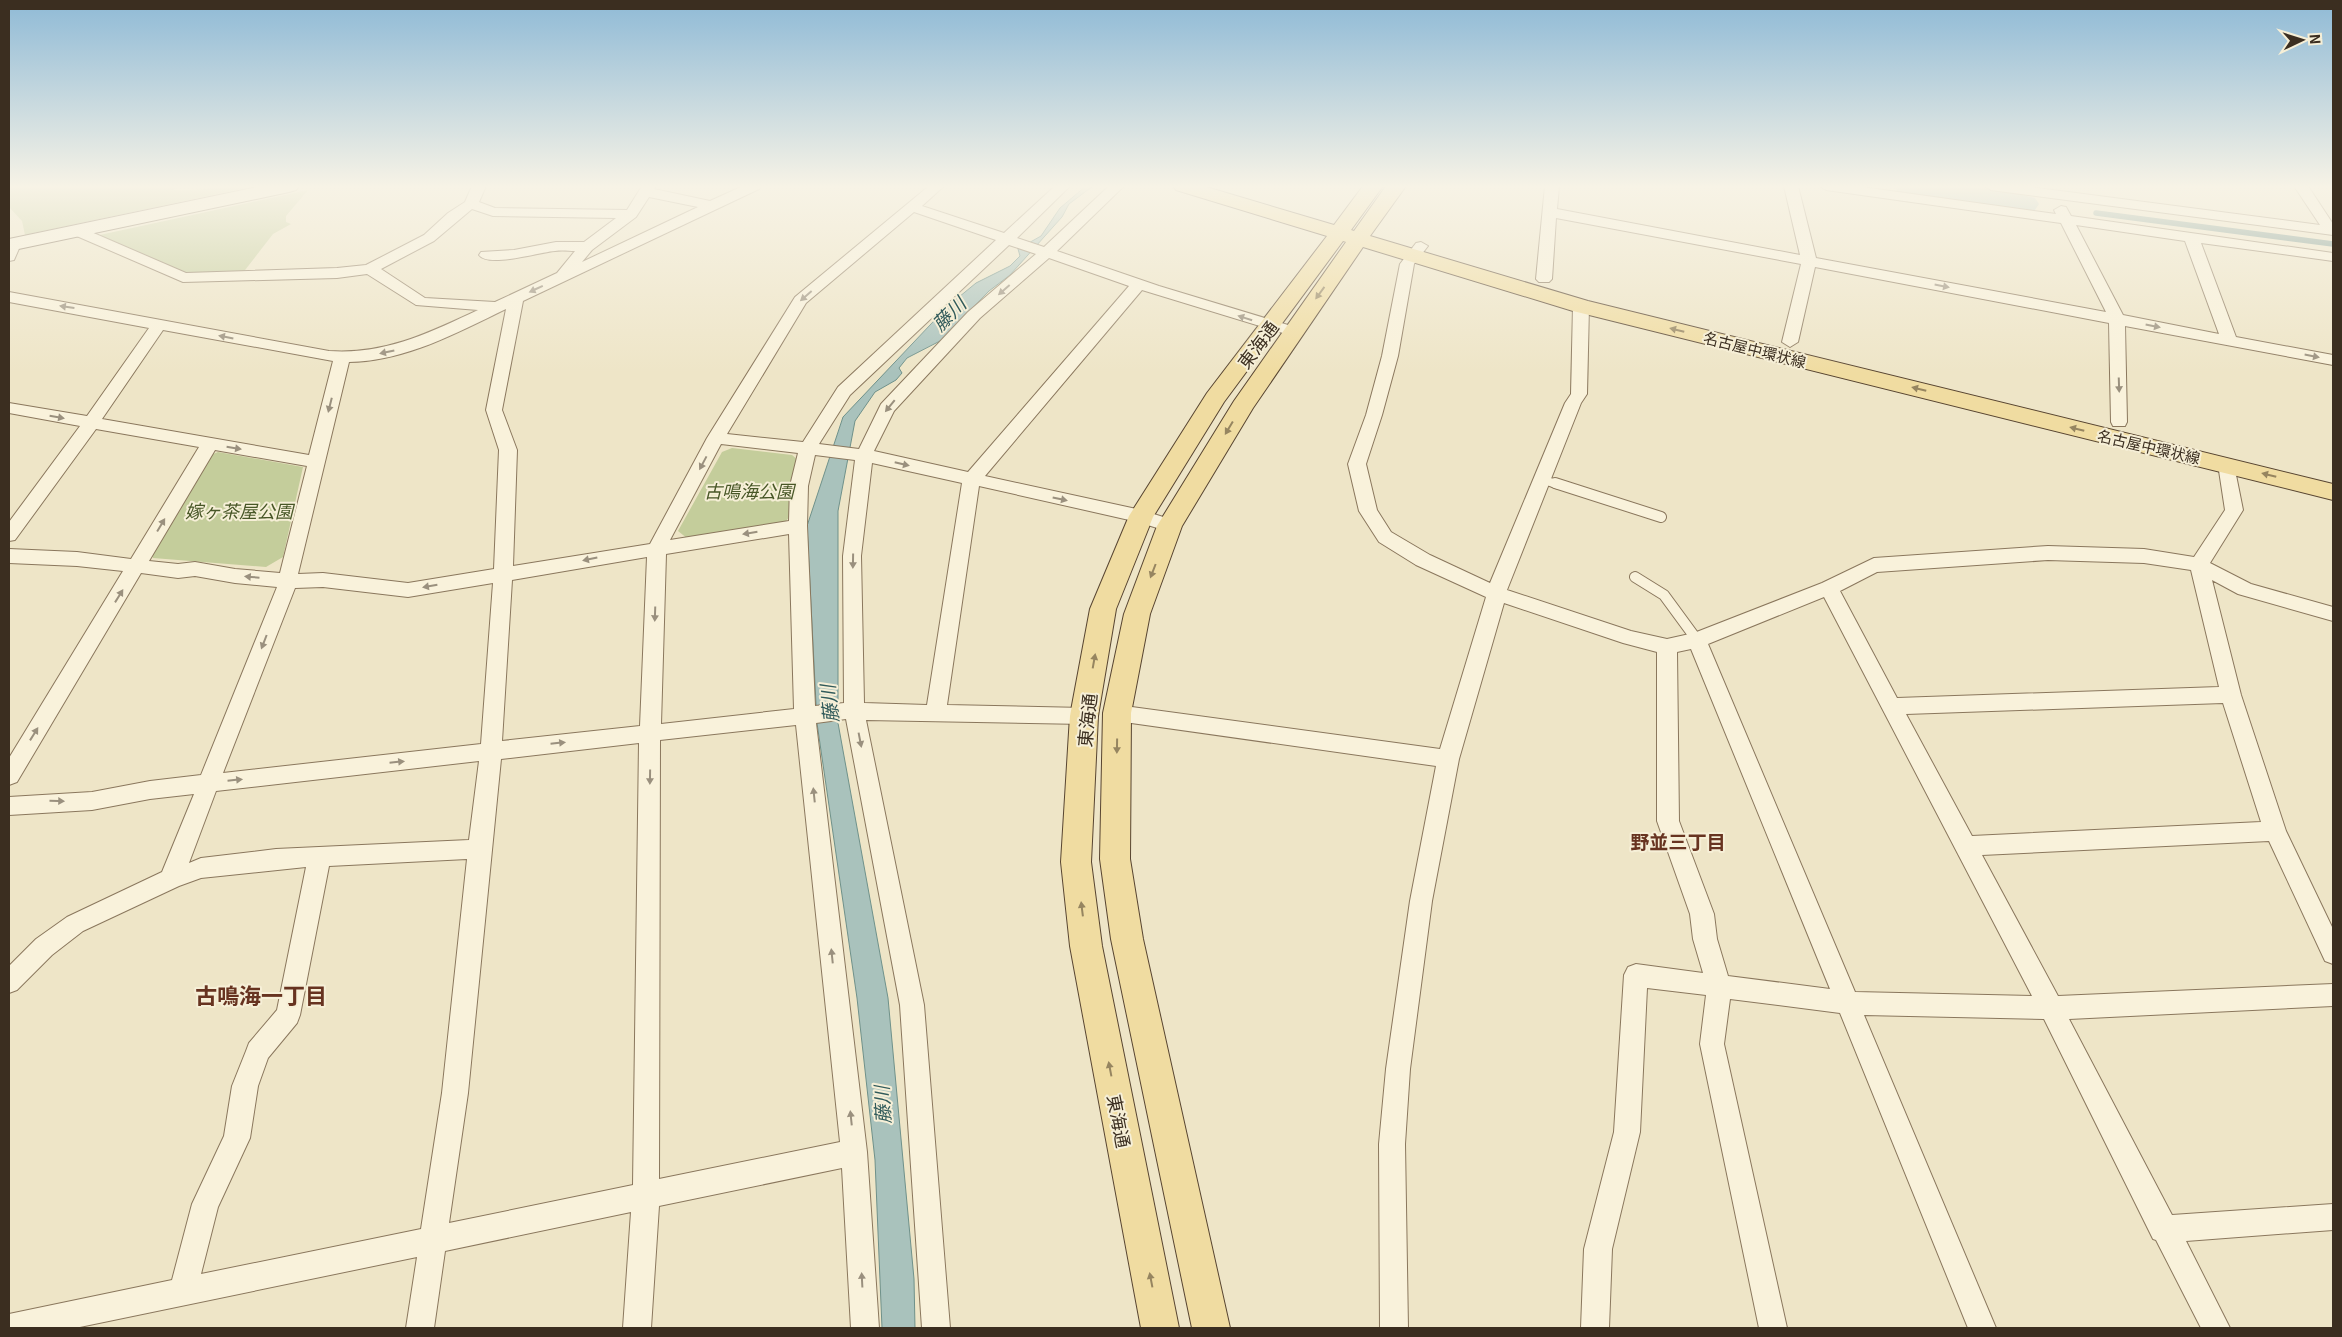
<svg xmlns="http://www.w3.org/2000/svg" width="2342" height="1337" viewBox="0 0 2342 1337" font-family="Georgia,'Noto Sans JP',serif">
	<rect width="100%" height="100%" fill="#eee5c7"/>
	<path fill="#c4cd9b" d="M9,186H176L174,190C201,191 228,186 255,186L25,235L22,221L9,207Z
		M308,190L286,216V222L291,224L273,234L242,274H183L95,236Z
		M732,448L792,455L798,460L789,517L784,524L688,539L678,531L722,452Z
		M218,452L303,467L283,557L266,567L153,558L150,552L208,456Z"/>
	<path fill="#a9c2bc" stroke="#6f918a" d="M1086,186H1093L1069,204L1062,217L1010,275L989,291L940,341L907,358L899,368L902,373L896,380L875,392L855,421L838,511V723L888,998L914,1279L915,1328H882L875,1160L857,998L817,723L807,526L843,417L948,306L976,283L1010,266L1020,256L1018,249L1041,236L1060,208Z"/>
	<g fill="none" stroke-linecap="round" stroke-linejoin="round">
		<path stroke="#6f918a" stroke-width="5.5" d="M2096,213L2333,244"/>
		<path fill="#a9c2bc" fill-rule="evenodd" d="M1894,186C1941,184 1989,186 2035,198L2039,204L2035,210L2024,213L1909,195L1898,192Z"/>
		<defs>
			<path id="lane-far1" d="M1541,479L1559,485"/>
			<path id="lane" d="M1555,483L1661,517
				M1635,577L1664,595L1697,640"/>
			<path id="street" d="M472,186H486L479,202L495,208L627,210L642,186H656L654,189L710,201L743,186H761L759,189L523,301L502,410L517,450L513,566L650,544L707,438L795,297L929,186H944L922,206L1004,233L1055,186H1070L1017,238L1044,247L1109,186H1124L1057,251L1159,286L1298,328L1300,331L1292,336L1286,334L1142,290L985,476L1141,510L1176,521L1179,526L1176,531L1170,532L1138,522L979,486L947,705L1084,708L1091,710L1094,716L1091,722L1084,724L866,720L924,1005L950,1328H922L900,1005L846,719L816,723L867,1152L879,1328H851L842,1168L659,1206L651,1328H623L631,1212L445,1251L434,1328H406L417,1257L75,1328H9V1314L172,1280L192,1204L224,1136L232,1086L246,1051L249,1043L277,1010L306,867L201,878L179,886L83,931L52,955L17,990L9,993V966L36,939L67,917L162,872L194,794L150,799L92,810L9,815V797L92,792L150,781L201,775L277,587L235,583L195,576L178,578L141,573L17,782L9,785V758L123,571L77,566L9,563V549L77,552L131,559L199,447L96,429L15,540L9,541V522L80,426L9,413V403L87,416L149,328L9,302V292L329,351C384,355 429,333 478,310L416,305L367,274L337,278L183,282L72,234L70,231L72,228H82L186,273L337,268L366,265L424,235L448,213L465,202ZM649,197L698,207L582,262L592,250L636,217ZM472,209L493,216L616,218L584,242H556L514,250L481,252L479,255C488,268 540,252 555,251C562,250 569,251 575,251L557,273L495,302L425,298L381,269L434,241ZM914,212L996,240L838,387L803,442L727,434L806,303ZM1009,245L1036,254L968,312L881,404L859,449L819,444L850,395ZM1049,258L1129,286L968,472L874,451L894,411L980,318ZM506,309L486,410L499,450L494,569L408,583L323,573L298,574L349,362C406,361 456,333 506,309ZM163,330L333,361L309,455L102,419ZM721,444L798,453L790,486L789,521L670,540ZM215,450L307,466L280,573L235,569L195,562L178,564L149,561ZM815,455L855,460L843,556L844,703L815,706L807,526L808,486ZM872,463L962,483L927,705L864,703L861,556ZM789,534L794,709L661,724L666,554ZM647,557L640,726L502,741L512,580ZM493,583L481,744L223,773L295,588L323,587L408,597ZM796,725L840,1142L659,1179L660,740ZM639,743L633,1185L449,1223L468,1093L501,759ZM479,761L469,840L276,849L201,858L189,863L216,791ZM467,859L442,1093L421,1229L201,1274L218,1207L250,1138L258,1086L268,1058L297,1023L300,1015L329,866Z
				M1545,186H1559L1557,209L1800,255L1784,186H1798L1816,258L2106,312L2061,223L1826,190L1819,186H1855L2056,214L2054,210L2061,206L2066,207L2071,216L2333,253V261L2201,243L2236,337L2333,355V365L2125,326L2127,422L2125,426H2113L2111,422L2109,323L1815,267L1798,342L1790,347L1782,342L1801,264L1556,218L1552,279L1549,282H1539L1536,279ZM2076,225L2185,241L2219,334L2123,315Z
				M1984,186H2022L2320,225L2294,186H2308L2333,224V235L1991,190Z
				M14,240L21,244L14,260L9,261V241Z
				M1421,242L1428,246L1414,264L1398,356L1382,415L1366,464L1377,510L1391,532L1430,555L1490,583L1565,403L1571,394L1573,306L1581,301L1586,303L1589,306L1587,394L1581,403L1507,590L1631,631L1667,639L1694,633L1822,583L1874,558L2048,546L2144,549L2194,557L2225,510L2218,464L2221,460H2233L2243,510L2210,563L2251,584L2333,607V621L2238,594L2212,580L2241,695L2286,831L2333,929V964L2325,961L2269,841L1982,855L2058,996L2333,984V1006L2069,1019L2172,1215L2333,1204V1230L2186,1241L2230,1328H2201L2156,1240L2153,1239L2044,1019L1864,1015L1996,1328H1968L1840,1013L1730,999L1724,1044L1787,1328H1759L1700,1044L1706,995L1647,988L1640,1132L1612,1249L1609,1328H1581L1584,1249L1614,1132L1624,975L1628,967L1636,964L1703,973L1693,939L1690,914L1657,821V652L1623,643L1504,603L1459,759L1432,901L1410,1069L1405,1144L1408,1328H1380L1379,1144L1386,1069L1410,901L1436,766L1117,721L1110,719L1107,713L1110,707L1117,705L1440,749L1486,597L1416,565L1379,542L1359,511L1348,464L1366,415L1382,356L1400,264L1416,243ZM2048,560L2144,563L2191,570L2219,687L1897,698L1840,591L1877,572ZM1824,597L2032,996L1855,992L1708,644ZM1691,649L1830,989L1728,976L1717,939L1714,914L1679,821L1677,652ZM2223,703L2261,822L1972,836L1906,714Z"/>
			<path id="secondary" d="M262,186H299L296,190L289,192L9,251V239Z"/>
			<path id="primary" d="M1173,186H1203L1334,225L1363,186H1383L1351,230L1354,231L1386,186H1406L1370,236L1588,301L2333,484V500L1573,311L1363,247L1253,408L1182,526L1150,614L1131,713L1130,859L1143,939L1230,1328H1192L1111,939L1100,859L1103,713L1124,614L1157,526L1234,401L1346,242L1343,241L1224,402L1153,517L1116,609L1098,716L1091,862L1102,946L1179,1328H1141L1070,946L1061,862L1070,716L1090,609L1129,516L1207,393L1327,236L1176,190Z"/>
		</defs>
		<use href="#lane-far1" stroke="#8a775d" stroke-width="10"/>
		<use href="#lane" stroke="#8a775d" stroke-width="12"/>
		<use href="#street" stroke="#8a775d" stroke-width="2"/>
		<use href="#secondary" stroke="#6c5840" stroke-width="2"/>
		<use href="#primary" stroke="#584531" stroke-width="2"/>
		<use href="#lane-far1" stroke="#f9f2db" stroke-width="8"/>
		<use href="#lane" stroke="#f9f2db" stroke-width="10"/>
		<use href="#street" fill="#f9f2db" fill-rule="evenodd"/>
		<use href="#secondary" fill="#f9f2db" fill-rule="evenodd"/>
		<use href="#primary" fill="#f0dca1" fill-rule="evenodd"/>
	</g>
	<defs><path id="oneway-solid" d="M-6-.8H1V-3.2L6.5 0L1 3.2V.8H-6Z" transform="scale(1.25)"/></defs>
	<g fill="#9a907e">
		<use href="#oneway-solid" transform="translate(1942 286) rotate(11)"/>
		<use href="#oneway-solid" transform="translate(536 289) rotate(155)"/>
		<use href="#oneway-solid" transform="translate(1004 290) rotate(139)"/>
		<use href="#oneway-solid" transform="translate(806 296) rotate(139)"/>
		<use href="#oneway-solid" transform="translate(67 307) rotate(-172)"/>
		<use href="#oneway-solid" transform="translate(1245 318) rotate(-162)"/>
		<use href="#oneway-solid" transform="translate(2153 326) rotate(11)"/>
		<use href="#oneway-solid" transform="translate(226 337) rotate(-169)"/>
		<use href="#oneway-solid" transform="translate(387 352) rotate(168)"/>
		<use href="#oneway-solid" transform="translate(2312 356) rotate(11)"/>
		<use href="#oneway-solid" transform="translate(2119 385) rotate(88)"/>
		<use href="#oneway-solid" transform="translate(330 405) rotate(104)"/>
		<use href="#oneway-solid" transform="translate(890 406) rotate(129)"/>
		<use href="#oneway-solid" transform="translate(57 417) rotate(10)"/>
		<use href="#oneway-solid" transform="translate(234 448) rotate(9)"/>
		<use href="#oneway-solid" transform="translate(703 463) rotate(118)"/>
		<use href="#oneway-solid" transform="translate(902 464) rotate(13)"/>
		<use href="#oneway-solid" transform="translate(1060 499) rotate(12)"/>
		<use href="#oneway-solid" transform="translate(161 525) rotate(-59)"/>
		<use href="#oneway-solid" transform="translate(750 533) rotate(171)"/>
		<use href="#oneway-solid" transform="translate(590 559) rotate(168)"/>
		<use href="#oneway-solid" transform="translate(853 561) rotate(91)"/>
		<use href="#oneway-solid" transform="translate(252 577) rotate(-175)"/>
		<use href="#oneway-solid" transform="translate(430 586) rotate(170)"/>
		<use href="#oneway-solid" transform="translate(119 596) rotate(-58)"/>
		<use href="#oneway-solid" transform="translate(655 614) rotate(92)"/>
		<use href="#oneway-solid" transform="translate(264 642) rotate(111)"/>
		<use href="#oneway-solid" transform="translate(34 734) rotate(-58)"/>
		<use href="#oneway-solid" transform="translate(860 740) rotate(79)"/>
		<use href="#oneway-solid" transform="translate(558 743) rotate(-6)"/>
		<use href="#oneway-solid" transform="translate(397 762) rotate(-6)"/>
		<use href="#oneway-solid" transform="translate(650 777) rotate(91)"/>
		<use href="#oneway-solid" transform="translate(235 780) rotate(-6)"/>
		<use href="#oneway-solid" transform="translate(814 795) rotate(-96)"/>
		<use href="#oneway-solid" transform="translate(57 801) rotate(1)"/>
		<use href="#oneway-solid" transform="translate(832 956) rotate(-96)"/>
		<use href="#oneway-solid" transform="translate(851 1118) rotate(-96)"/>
		<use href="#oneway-solid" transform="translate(862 1280) rotate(-93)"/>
	</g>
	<g fill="#968560">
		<use href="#oneway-solid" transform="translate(1320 293) rotate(126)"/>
		<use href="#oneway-solid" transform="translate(1677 330) rotate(-166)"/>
		<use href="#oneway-solid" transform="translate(1919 389) rotate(-166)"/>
		<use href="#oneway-solid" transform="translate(1229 428) rotate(121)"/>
		<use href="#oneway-solid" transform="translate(2077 429) rotate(-166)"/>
		<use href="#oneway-solid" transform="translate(2269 475) rotate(-166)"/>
		<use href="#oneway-solid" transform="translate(1153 571) rotate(111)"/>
		<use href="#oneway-solid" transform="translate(1094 661) rotate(-80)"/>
		<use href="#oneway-solid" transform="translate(1117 746) rotate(91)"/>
		<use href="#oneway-solid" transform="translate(1082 909) rotate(-97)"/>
		<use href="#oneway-solid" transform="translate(1110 1069) rotate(-101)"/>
		<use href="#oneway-solid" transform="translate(1151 1280) rotate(-101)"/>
	</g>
	<linearGradient id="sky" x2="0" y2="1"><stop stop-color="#8fbad6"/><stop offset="0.5" stop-color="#f7f3e6"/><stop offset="1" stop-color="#f7f3e6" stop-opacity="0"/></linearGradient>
	<rect width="2342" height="373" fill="url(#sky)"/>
	<g text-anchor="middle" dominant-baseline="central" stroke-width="4" stroke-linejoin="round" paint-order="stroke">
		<g font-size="15" fill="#3b2e20" stroke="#f6efd7">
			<text transform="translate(1755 349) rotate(14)">名古屋中環状線</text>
			<text transform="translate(2149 446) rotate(13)">名古屋中環状線</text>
		</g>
		<g font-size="18" fill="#3b2e20" stroke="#f6efd7">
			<text transform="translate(1257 344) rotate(-53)">東海通</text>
			<text transform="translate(1086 720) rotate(-84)">東海通</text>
			<text transform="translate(1120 1121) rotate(79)">東海通</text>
		</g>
		<g font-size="18" font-style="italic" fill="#485727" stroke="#f6efd7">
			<text x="749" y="490">古鳴海公園</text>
			<text x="239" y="510">嫁ヶ茶屋公園</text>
		</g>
		<g font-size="19" font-style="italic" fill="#305a5a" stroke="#f6efd7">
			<text transform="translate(948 313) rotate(-45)">藤川</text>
			<text transform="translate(828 704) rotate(-96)">藤川</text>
			<text transform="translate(881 1105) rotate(-93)">藤川</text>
		</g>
		<g font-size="19" font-weight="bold" fill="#673320" stroke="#f6efd7">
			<text x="1678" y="840">野並三丁目</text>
		</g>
		<g font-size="22" font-weight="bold" fill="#673320" stroke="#f6efd7">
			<text x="261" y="994">古鳴海一丁目</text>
		</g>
	</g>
	<rect width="2342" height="1337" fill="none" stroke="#3b2e20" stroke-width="20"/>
	<g transform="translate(2302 40) rotate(86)" stroke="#f6efd7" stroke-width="4" paint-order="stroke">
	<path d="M0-4L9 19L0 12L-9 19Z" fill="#3b2e20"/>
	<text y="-8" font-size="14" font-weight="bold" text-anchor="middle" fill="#3b2e20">N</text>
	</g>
</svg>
